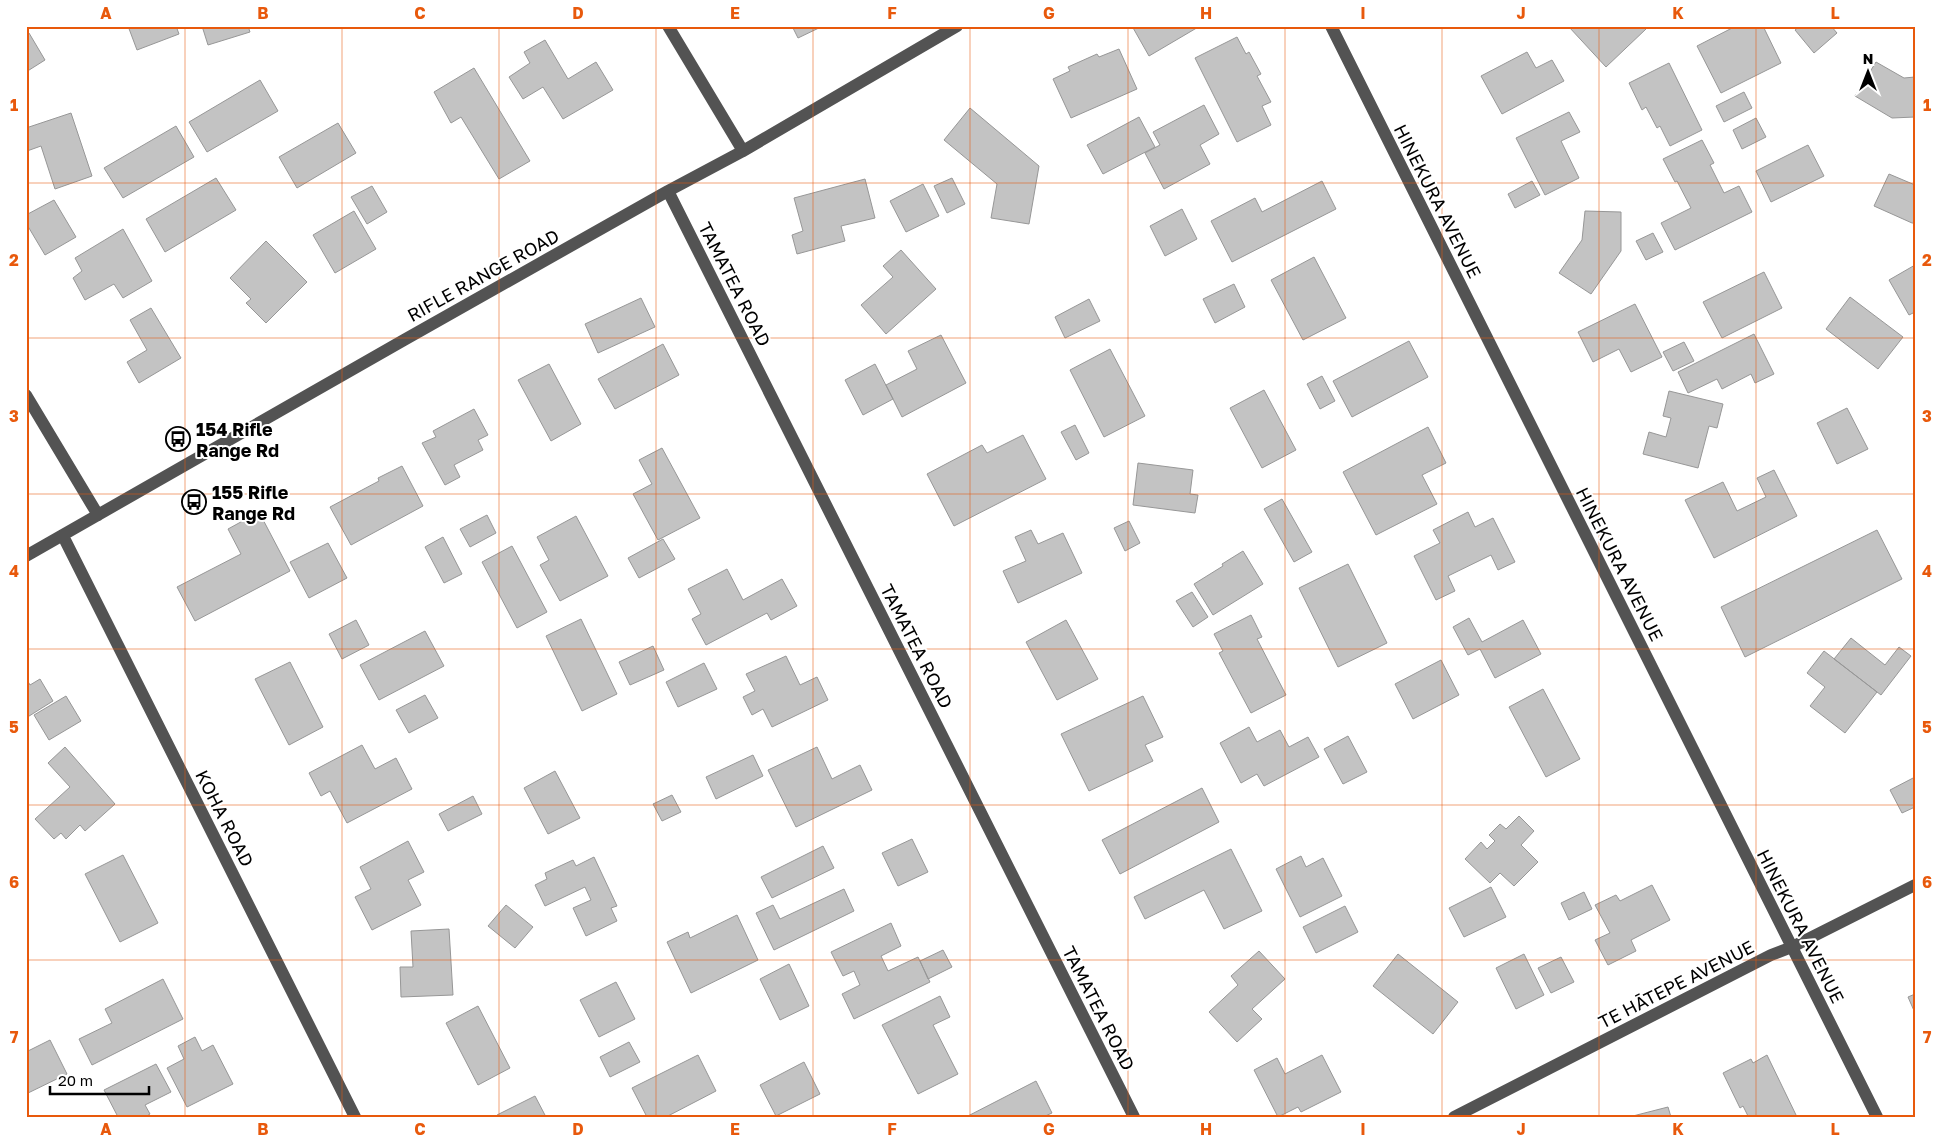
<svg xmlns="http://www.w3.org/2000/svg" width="1941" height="1143" viewBox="0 0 1941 1143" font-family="'Golos Text',sans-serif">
	<rect width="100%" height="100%" fill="#fff"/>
	<path fill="#c3c3c3" stroke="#979797" d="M128,26H176L179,34L137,50Z
		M202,26H248L250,32L208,45Z
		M792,26H823L798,38Z
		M1132,26H1200L1149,56Z
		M1643,26L1646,29L1606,67L1569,27Z
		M1736,26H1763L1781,63L1721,93L1697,46Z
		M1800,26H1831L1837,33L1814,53L1795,30Z
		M29,33L45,60L26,72V34Z
		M1237,37L1246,54L1249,52L1261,74L1257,76L1271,102L1262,106L1271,125L1237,142L1195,58Z
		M545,40L568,79L596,62L613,90L563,119L543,87L523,99L509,77L530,63L524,52Z
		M1119,49L1137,89L1071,118L1053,79L1070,71L1068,67L1097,54L1099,57Z
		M1527,52L1536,68L1552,60L1564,81L1502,114L1481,76Z
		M1876,62L1904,78L1915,77V117L1892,118L1855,96Z
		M1669,63L1702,130L1670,146L1660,126L1657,128L1646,107L1642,110L1629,83Z
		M474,68L530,161L499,179L461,117L451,123L434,92Z
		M260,80L278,111L207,152L189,122Z
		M1744,92L1752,108L1724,122L1716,106Z
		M1204,105L1219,134L1200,145L1210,164L1164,189L1145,153L1160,145L1153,132Z
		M970,108L1039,166L1029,224L991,218L997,184L944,140Z
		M1569,112L1580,132L1561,141L1579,178L1545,195L1516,138Z
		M71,113L92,176L55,189L41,146L27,151L26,128Z
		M1139,117L1155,147L1103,174L1087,145Z
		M1756,118L1766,137L1742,149L1733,130Z
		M338,123L356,153L297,188L279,157Z
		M176,126L194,157L123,198L104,168Z
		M1702,140L1714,163L1710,165L1724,193L1739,186L1752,212L1675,250L1661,223L1691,208L1677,181L1675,182L1663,159Z
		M1808,145L1824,176L1771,202L1756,171Z
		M1889,174L1915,185V223H1912L1874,206Z
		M216,178L236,210L165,252L146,219Z
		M952,178L965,204L947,213L934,186Z
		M865,179L875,218L841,226L845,241L797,254L792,235L803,231L794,198Z
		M1322,181L1336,209L1232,262L1211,221L1255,198L1262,212Z
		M1532,181L1540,195L1515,208L1508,194Z
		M923,184L939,216L906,232L890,201Z
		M372,186L387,212L367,224L351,197Z
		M54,200L76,237L45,255L26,223V215Z
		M1182,209L1197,239L1165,256L1150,226Z
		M354,211L376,249L335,273L313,235Z
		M1585,211L1621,212V251L1591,294L1559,273L1582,240Z
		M123,229L152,281L123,298L114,284L85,300L73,278L82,271L75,258Z
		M1653,233L1663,252L1646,260L1636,241Z
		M266,241L307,282L266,323L246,303L251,299L230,278Z
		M901,250L936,289L886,334L861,305L893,277L883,266Z
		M1314,257L1346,318L1303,340L1271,280Z
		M1915,265V312L1909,315L1889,280Z
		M1764,272L1782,308L1722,338L1703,302Z
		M1234,284L1245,307L1215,323L1203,299Z
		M1850,297L1903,337L1878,369L1826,329Z
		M641,298L655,327L598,353L585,324Z
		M1089,299L1100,321L1065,338L1055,317Z
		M1635,304L1662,357L1631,372L1619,349L1593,362L1578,332Z
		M151,308L181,358L139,383L127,362L147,350L130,320Z
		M1754,334L1774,374L1755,383L1751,374L1722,389L1717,379L1688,393L1678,372Z
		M941,335L966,383L902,417L886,385L917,369L908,351Z
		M1409,341L1428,377L1352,417L1333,381Z
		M1684,342L1694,361L1673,371L1663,352Z
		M663,344L679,375L615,409L598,379Z
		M1110,349L1145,416L1104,437L1070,370Z
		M549,364L581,424L551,441L518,380Z
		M875,364L893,399L863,415L845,380Z
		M1322,376L1335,401L1320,409L1307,384Z
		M1264,390L1296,450L1262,468L1230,408Z
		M1669,391L1723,404L1717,428L1709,426L1698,468L1643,454L1649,432L1666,437L1671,418L1663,416Z
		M1847,408L1868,449L1837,464L1817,423Z
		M474,409L488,435L478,440L483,450L454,465L460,477L445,485L422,443L436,437L433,431Z
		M1075,425L1089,453L1076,460L1061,432Z
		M1428,427L1446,463L1422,475L1437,504L1376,535L1343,472Z
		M1023,435L1046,479L954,526L927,474L982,445L987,453Z
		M662,448L700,518L658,540L633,494L652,484L639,460Z
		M1138,463L1193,470L1190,494L1198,495L1195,513L1133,505Z
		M402,466L423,506L351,545L330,507L379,481L378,478Z
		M1774,470L1797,516L1714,558L1685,500L1723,482L1737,511L1766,497L1757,478Z
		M1282,499L1312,552L1294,562L1264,509Z
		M259,512L290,571L195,621L177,587L241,554L228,529Z
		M1468,512L1475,527L1493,518L1515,562L1498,570L1491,555L1448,576L1455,591L1436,600L1414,556L1440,543L1433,530Z
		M487,515L496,533L470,547L460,529Z
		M576,516L608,576L560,601L540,565L549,560L537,537Z
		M1129,521L1140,543L1125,551L1114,528Z
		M1031,530L1038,544L1063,533L1082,573L1018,603L1003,571L1026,561L1015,537Z
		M1877,530L1902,579L1745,657L1721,607Z
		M443,537L462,574L444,583L425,547Z
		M663,539L675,559L639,578L628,558Z
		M328,543L347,578L309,598L290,562Z
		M512,546L547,612L517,628L482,562Z
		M1243,551L1263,584L1213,615L1194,584L1223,566L1222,564Z
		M1348,564L1387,643L1338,667L1299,588Z
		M727,569L743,600L782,579L797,606L771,620L767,613L706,645L692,619L701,614L688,589Z
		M1192,592L1208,617L1193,627L1176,601Z
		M1251,615L1262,637L1257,639L1286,695L1251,713L1219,653L1223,651L1214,634Z
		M1469,618L1482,642L1523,620L1541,654L1495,678L1480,649L1468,655L1453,627Z
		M581,619L617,694L582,711L546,636Z
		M356,620L369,645L342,659L329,634Z
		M1066,620L1098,679L1057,700L1026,642Z
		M425,631L444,666L379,700L360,665Z
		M1851,638L1885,665L1899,647L1911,656L1881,695L1834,659Z
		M653,646L664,670L630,685L619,662Z
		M1824,651L1877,692L1845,733L1810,706L1825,687L1807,673Z
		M786,656L800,685L817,677L828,700L772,727L763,709L752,715L743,697L755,691L746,674Z
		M1441,660L1459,695L1413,719L1395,684Z
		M290,662L323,727L289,745L255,679Z
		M704,663L717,689L678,707L666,682Z
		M26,678L30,685L40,679L53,701L26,718Z
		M1543,689L1580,759L1546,777L1509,707Z
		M425,695L438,718L409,733L396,710Z
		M66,696L81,721L49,740L34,715Z
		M1143,696L1163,737L1145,745L1153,761L1089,791L1061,734Z
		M1249,727L1257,742L1280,730L1289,747L1308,737L1319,757L1264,786L1257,774L1241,783L1220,743Z
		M1348,736L1367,772L1343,784L1324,749Z
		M362,745L375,769L396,758L412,789L347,823L330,791L321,796L309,773Z
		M65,747L115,804L85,831L80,825L66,839L61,833L54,839L35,819L70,787L48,763Z
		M817,747L832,779L860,765L872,790L796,827L768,770Z
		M753,755L763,776L716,799L706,777Z
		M555,771L580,818L548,834L524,788Z
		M1915,777V807L1902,813L1890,790Z
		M1202,788L1219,822L1120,874L1102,840Z
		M672,795L681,812L662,821L653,804Z
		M473,796L482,814L448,831L439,814Z
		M1519,816L1534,831L1521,845L1538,862L1514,886L1500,873L1490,883L1465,859L1481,842L1487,849L1495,841L1489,835L1500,824L1506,829Z
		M912,839L928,872L898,886L882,853Z
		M408,841L424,872L408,880L421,905L372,930L355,897L371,889L360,867Z
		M823,846L834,868L772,898L761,877Z
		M1231,849L1262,911L1224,929L1204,890L1145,919L1134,897Z
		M123,855L158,923L120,942L85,874Z
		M1301,856L1306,867L1323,858L1342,896L1300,917L1276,869Z
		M594,857L617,906L611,908L617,921L586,936L573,908L591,900L585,887L545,906L535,885L547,879L545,873L573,860L576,866Z
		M1652,885L1670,920L1631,940L1636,951L1608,965L1595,940L1610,933L1595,905L1616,895L1620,901Z
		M1491,887L1506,917L1464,937L1449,908Z
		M844,889L854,911L774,950L756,913L773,905L780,919Z
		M1584,892L1592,909L1569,920L1561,903Z
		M506,905L533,927L515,948L488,926Z
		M1345,906L1358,932L1316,953L1303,927Z
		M737,915L758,960L691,993L667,942L688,932L690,938Z
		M891,923L901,946L881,956L888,971L918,957L930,982L854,1019L842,994L860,985L854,971L843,976L831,952Z
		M449,929L453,995L401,997L400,967H413L411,931Z
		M943,950L952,967L928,979L920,961Z
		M1259,951L1285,979L1252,1009L1262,1019L1237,1042L1209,1012L1238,985L1231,976Z
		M1398,954L1458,1002L1433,1034L1373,986Z
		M1524,954L1544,995L1516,1009L1496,968Z
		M1561,957L1574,982L1551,993L1538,968Z
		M789,964L809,1006L780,1020L760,979Z
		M163,979L183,1019L92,1065L79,1039L112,1023L105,1009Z
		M616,982L635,1019L599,1037L580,1000Z
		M1915,994V1013L1908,997Z
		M940,996L950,1017L933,1025L958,1074L918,1094L882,1025Z
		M478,1006L510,1068L478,1085L446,1023Z
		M195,1037L202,1051L213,1045L233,1084L187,1107L167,1068L184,1059L178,1046Z
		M50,1040L67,1074L26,1094V1052Z
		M629,1042L640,1062L610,1077L600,1057Z
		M698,1055L716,1091L666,1117H647L632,1088Z
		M1322,1055L1341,1092L1301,1112L1298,1107L1278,1117L1254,1070L1277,1058L1285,1074Z
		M1767,1055L1797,1117H1747L1748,1116L1743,1106L1740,1108L1723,1073L1751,1059L1753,1063Z
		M804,1062L820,1094L776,1116L760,1085Z
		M156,1064L171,1092L145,1105L150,1114L145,1117H118L104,1090Z
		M1036,1081L1052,1113L1043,1117H966Z
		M535,1096L546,1117H498L497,1115Z
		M1668,1107L1671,1117H1629Z"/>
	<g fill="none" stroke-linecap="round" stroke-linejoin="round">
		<path stroke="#535353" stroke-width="12" d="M668,26L743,151
			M1331,26L1877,1117
			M668,191L1134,1117
			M26,395L98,515
			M63,536L355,1117
			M26,556L404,340L668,191L743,151L957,26
			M1454,1117L1771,955L1792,947L1915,885"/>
	</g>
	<path fill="none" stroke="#e8590c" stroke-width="1" stroke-opacity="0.55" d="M185,26V1117M342,26V1117M499,26V1117M656,26V1117M813,26V1117M970,26V1117M1128,26V1117M1285,26V1117M1442,26V1117M1599,26V1117M1756,26V1117M26,183H1915M26,338H1915M26,494H1915M26,649H1915M26,805H1915M26,960H1915"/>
	<defs>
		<symbol id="bus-ring" viewBox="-11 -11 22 22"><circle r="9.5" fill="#fff" stroke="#000" stroke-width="1.5"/><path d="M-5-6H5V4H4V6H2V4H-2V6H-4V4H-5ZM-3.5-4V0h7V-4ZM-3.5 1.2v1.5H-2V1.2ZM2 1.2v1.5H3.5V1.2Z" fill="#000"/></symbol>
	</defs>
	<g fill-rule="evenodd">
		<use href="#bus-ring" x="164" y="425" width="28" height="28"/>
		<use href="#bus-ring" x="180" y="488" width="28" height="28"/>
	</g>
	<g text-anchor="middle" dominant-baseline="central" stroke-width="4" stroke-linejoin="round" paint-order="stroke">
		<g font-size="18" fill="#000" stroke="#fff">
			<text transform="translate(1438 201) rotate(63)">HINEKURA AVENUE</text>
			<text transform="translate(483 275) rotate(-29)">RIFLE RANGE ROAD</text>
			<text transform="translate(735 284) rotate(63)">TAMATEA ROAD</text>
			<text transform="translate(1620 564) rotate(63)">HINEKURA AVENUE</text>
			<text transform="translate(917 646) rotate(63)">TAMATEA ROAD</text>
			<text transform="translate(225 818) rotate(63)">KOHA ROAD</text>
			<text transform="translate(1801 926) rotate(63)">HINEKURA AVENUE</text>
			<text transform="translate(1676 984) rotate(-27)">TE HĀTEPE AVENUE</text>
			<text transform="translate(1099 1008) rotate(63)">TAMATEA ROAD</text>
		</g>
		<g font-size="18" font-weight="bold" fill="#000" stroke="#fff" text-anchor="start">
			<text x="196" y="429">154 Rifle<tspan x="196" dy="21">Range Rd</tspan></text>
			<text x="212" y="492">155 Rifle<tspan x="212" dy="21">Range Rd</tspan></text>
		</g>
	</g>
	<rect width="1941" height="1143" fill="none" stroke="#ffffff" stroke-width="55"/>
	<g transform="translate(1868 72)" stroke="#ffffff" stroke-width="4" paint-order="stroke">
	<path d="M0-4L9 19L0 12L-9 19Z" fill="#000000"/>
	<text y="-8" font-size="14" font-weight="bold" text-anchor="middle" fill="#000000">N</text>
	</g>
	<path d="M50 1086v8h99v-8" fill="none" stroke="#000000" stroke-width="2.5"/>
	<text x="58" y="1086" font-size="15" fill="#000000" stroke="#ffffff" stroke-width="4" paint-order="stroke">20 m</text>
	<rect x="28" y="28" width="1886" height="1088" fill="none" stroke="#e8590c" stroke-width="2"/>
	<g font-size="16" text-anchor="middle" font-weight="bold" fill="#e8590c">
		<text x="106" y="19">A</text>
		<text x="263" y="19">B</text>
		<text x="420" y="19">C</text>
		<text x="578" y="19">D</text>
		<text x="735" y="19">E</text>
		<text x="892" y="19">F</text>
		<text x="1049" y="19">G</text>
		<text x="1206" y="19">H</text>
		<text x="1363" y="19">I</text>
		<text x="1521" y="19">J</text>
		<text x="1678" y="19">K</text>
		<text x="1835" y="19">L</text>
		<text x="14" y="111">1</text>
		<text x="1927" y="111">1</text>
		<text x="14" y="266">2</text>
		<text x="1927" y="266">2</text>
		<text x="14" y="422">3</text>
		<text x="1927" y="422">3</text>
		<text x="14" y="577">4</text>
		<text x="1927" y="577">4</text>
		<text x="14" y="733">5</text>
		<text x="1927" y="733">5</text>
		<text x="14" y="888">6</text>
		<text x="1927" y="888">6</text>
		<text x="14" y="1043">7</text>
		<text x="1927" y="1043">7</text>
		<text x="106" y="1135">A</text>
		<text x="263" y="1135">B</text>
		<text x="420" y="1135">C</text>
		<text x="578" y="1135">D</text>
		<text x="735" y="1135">E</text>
		<text x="892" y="1135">F</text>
		<text x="1049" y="1135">G</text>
		<text x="1206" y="1135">H</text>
		<text x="1363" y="1135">I</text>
		<text x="1521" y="1135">J</text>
		<text x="1678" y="1135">K</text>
		<text x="1835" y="1135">L</text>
	</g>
</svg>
